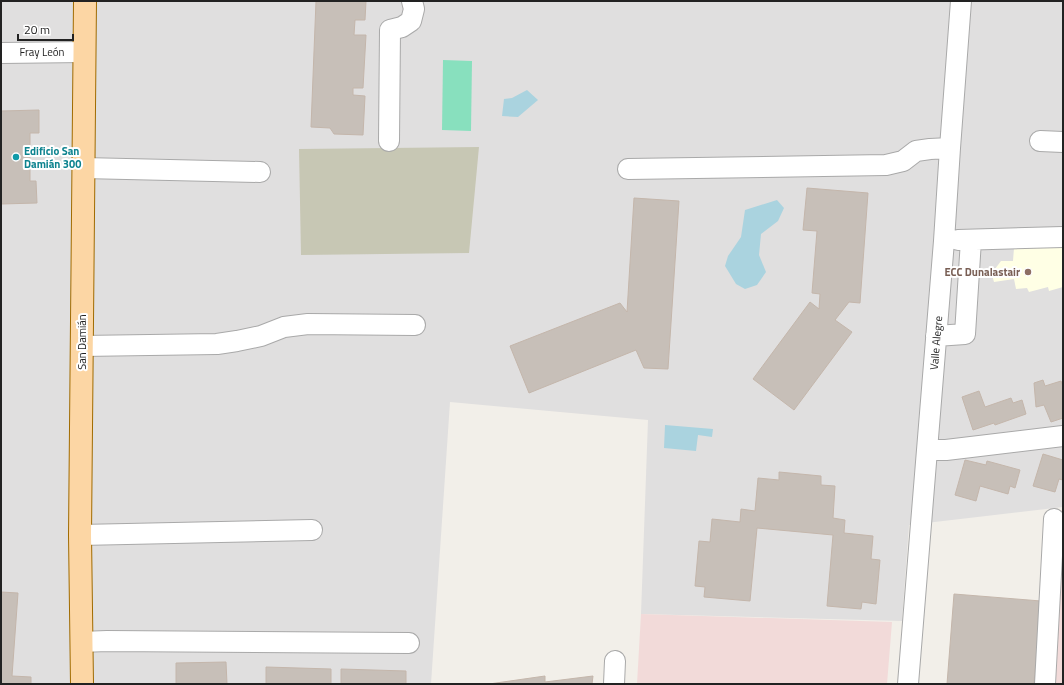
<svg xmlns="http://www.w3.org/2000/svg" width="1064" height="685" viewBox="0 0 1064 685" font-family="'Titillium Web',sans-serif">
	<rect width="100%" height="100%" fill="#f2efe9"/>
	<path fill="#e0dfdf" d="M1,1H1063V507L909,525L902,621L641,614L648,420L450,402L431,684H1Z"/>
	<path fill="#f2dad9" d="M1063,510V684H1054L1057,511Z
		M641,614L892,622L887,684H637Z"/>
	<path fill="#ffffe5" d="M1063,247V287L1049,291L1048,287L1029,292L1027,288L1016,289L1014,279L994,282L992,275L995,269L1001,261H1013L1014,248Z"/>
	<path fill="#c7c7b4" d="M479,147L469,253L301,255L299,149Z"/>
	<path fill="#88e0be" d="M443,60L472,61L471,131L442,130Z"/>
	<path fill="#aad3df" d="M527,90L538,100L518,117L502,116L504,99L512,98Z
		M777,200L784,208L778,221L761,234L759,255L766,272L757,285L745,289L736,284L725,266L728,256L741,237L745,210Z
		M665,425L713,429L712,437L698,435L696,451L664,448Z"/>
	<path fill="#c7bfb8" stroke="#c4b6ab" d="M316,1H366L365,20H355L354,35H366L363,88H353V95L365,96L363,135L334,134L330,128L311,127Z
		M39,110V133H30V181H36L37,203L1,204V111Z
		M807,188L868,193L860,303L849,302L835,320L852,332L794,410L753,379L810,302L819,309L820,294L812,293L817,231L803,230Z
		M634,198L679,201L668,369L644,368L636,350L529,393L510,346L620,303L627,312Z
		M1043,380L1045,386L1061,381L1063,386V418L1051,422L1044,405L1036,407L1034,383Z
		M979,391L985,407L1011,398L1013,403L1022,400L1026,414L995,425L994,423L973,430L962,397Z
		M1043,454L1063,460V459V480L1059,479L1055,492L1033,486Z
		M965,460L986,465L987,461L1020,470L1015,488L1010,486L1008,494L980,486L976,501L955,495Z
		M779,472L821,476V485L835,486L833,518L845,520L844,533L873,536L871,559L880,560L876,604L862,602L861,609L827,606L833,535L757,528L750,601L704,597L705,587L695,586L699,541L710,542L712,519L740,522L741,509L755,511L758,478L779,480Z
		M1,592L18,593L12,676L31,677V684H1Z
		M954,594L1041,601L1034,683L1044,684H947Z
		M226,662L227,684H176V663Z
		M266,667L331,669V684H266Z
		M341,669L406,671V684H341Z
		M545,676V682L593,676L592,684H489Z"/>
	<g fill="none" stroke-linecap="round" stroke-linejoin="round">
		<defs>
			<path id="minor" d="M1,53L84,52
				M389,141L390,30L402,27L411,21L414,9L412,1
				M1040,141L1063,142
				M83,168L260,172
				M628,169L886,165L903,161L916,151L930,149L950,148
				M958,240L1063,237
				M936,336L965,334L971,240
				M82,346L217,344L237,341L261,336L284,327L308,324L415,325
				M927,450H946L1063,436
				M80,535L312,530
				M81,642L107,641L409,643
				M614,684L615,661
				M908,684L944,241L950,148L961,1
				M1045,684L1054,519"/>
			<path id="major" d="M82,684L80,535L85,1"/>
		</defs>
		<use href="#minor" stroke="#a9a9a9" stroke-width="22"/>
		<use href="#major" stroke="#a06b00" stroke-width="24"/>
		<use href="#minor" stroke="#fff" stroke-width="20"/>
		<use href="#major" stroke="#fcd6a4" stroke-width="22"/>
	</g>
	<circle fill="#0f9aa8" stroke="#fff" stroke-width="1.5" cx="16" cy="157" r="4"/>
	<circle fill="#8d6e63" stroke="#fff" stroke-width="1.5" cx="1028" cy="272" r="4"/>
	<g text-anchor="middle" dominant-baseline="central" stroke-width="4" stroke-linejoin="round" paint-order="stroke">
		<g font-size="11" fill="#222" stroke="#fff">
			<text x="42" y="52">Fray León</text>
			<text transform="translate(82 342) rotate(-90)">San Damián</text>
			<text transform="translate(936 343) rotate(-85)">Valle Alegre</text>
		</g>
		<g font-size="11" font-weight="bold" fill="#0d838f" stroke="#fff" text-anchor="start">
			<text x="24" y="151">Edificio San<tspan x="24" dy="13">Damián 300</tspan></text>
		</g>
		<g font-size="11" font-weight="bold" fill="#785e54" stroke="#fff" text-anchor="end">
			<text x="1020" y="272">ECC Dunalastair</text>
		</g>
	</g>
	<rect width="1064" height="685" fill="none" stroke="#222222" stroke-width="4"/>
	<path d="M18 34v6h55v-6" fill="none" stroke="#222222" stroke-width="2"/>
	<text x="24" y="34" font-size="12" fill="#222222" stroke="#ffffff" stroke-width="3" paint-order="stroke">20 m</text>
</svg>
